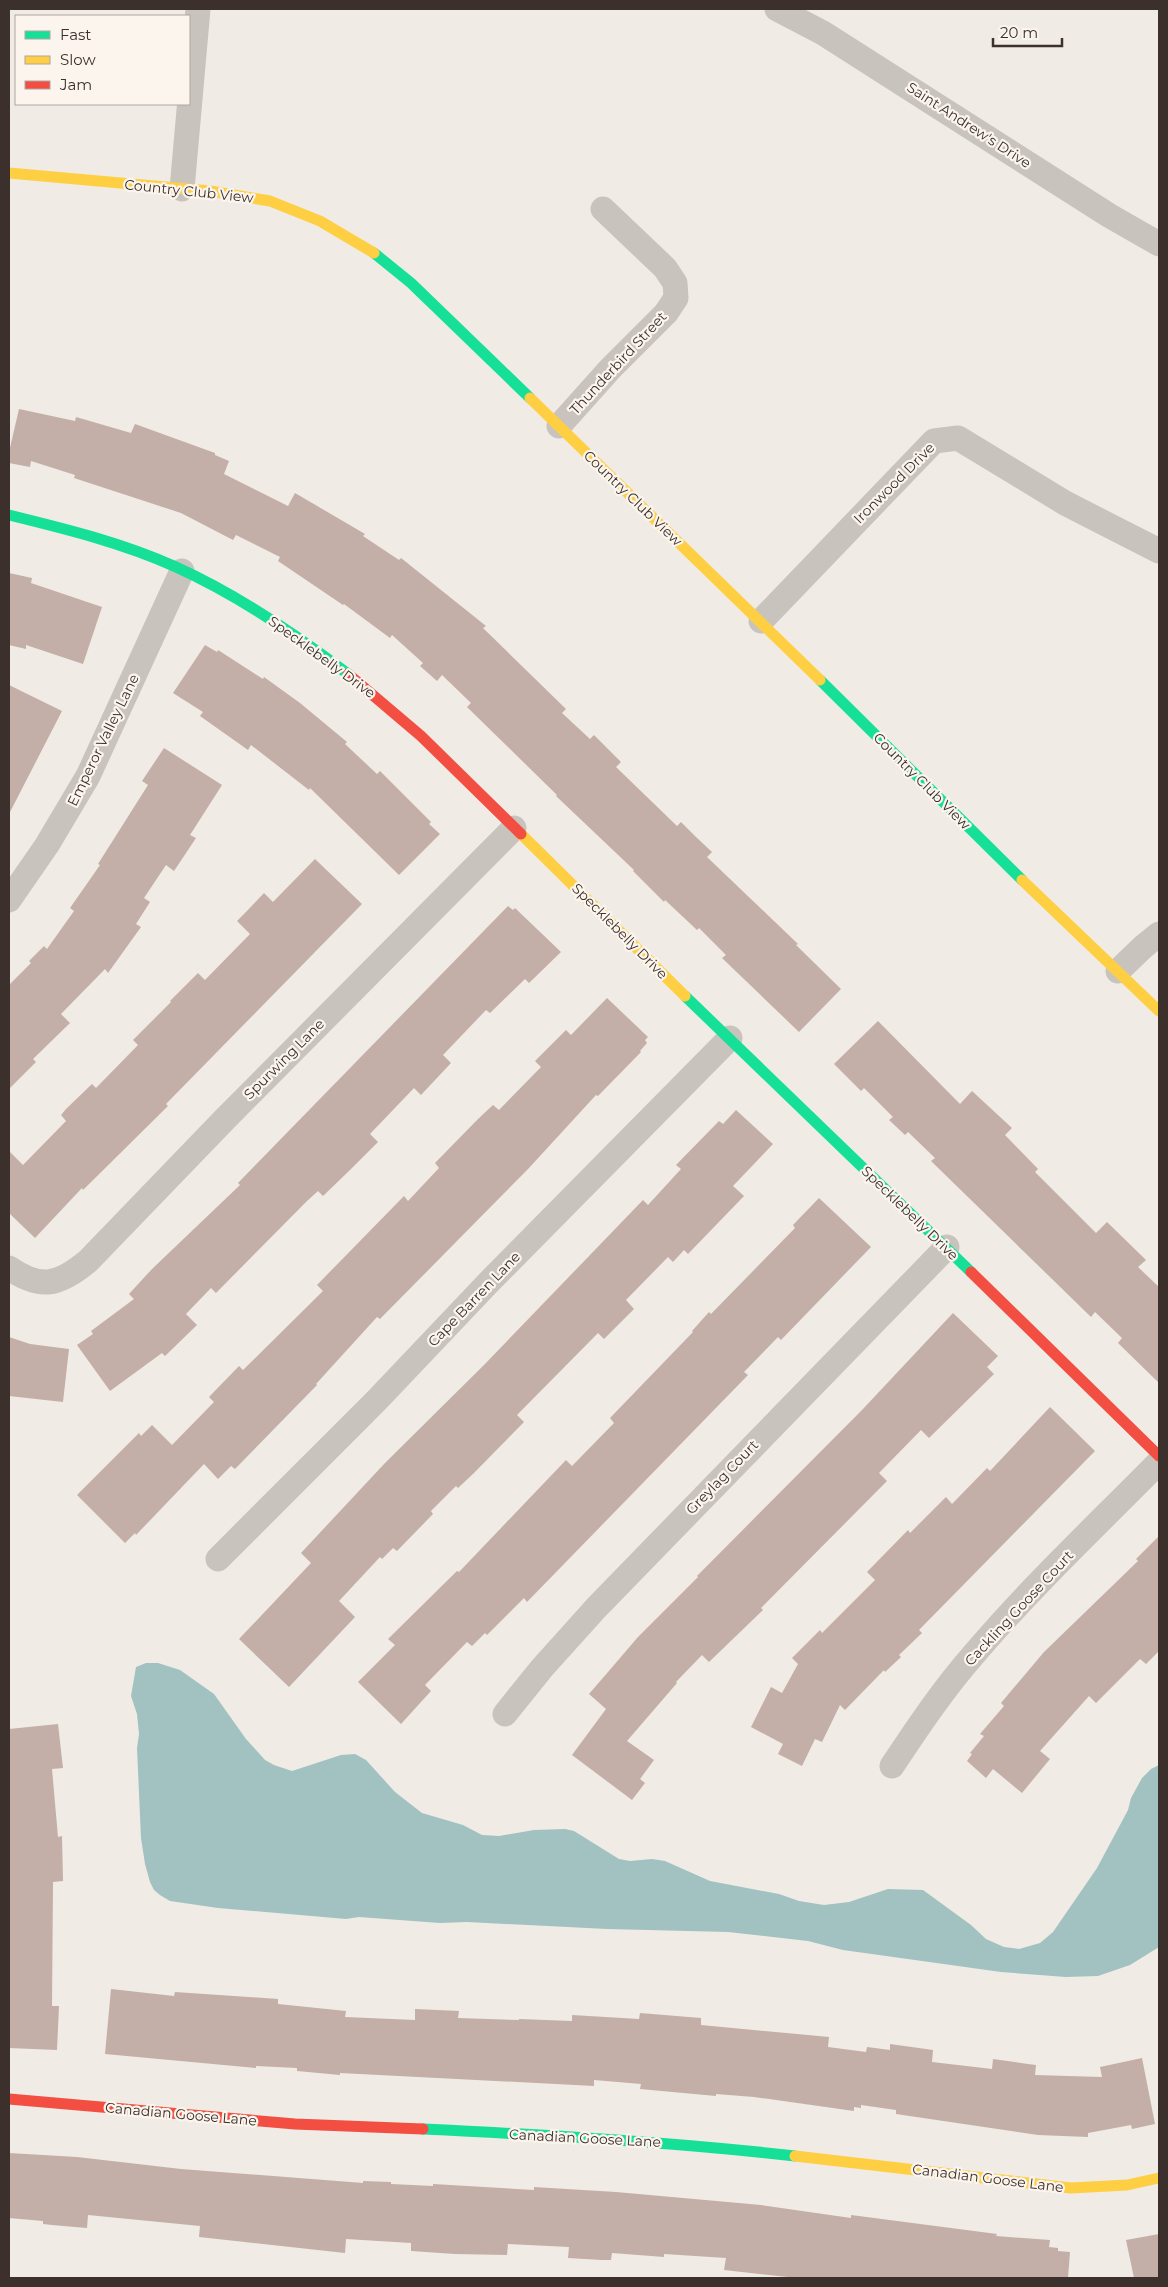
<svg xmlns="http://www.w3.org/2000/svg" width="1168" height="2287" viewBox="0 0 1168 2287" font-family="Montserrat,sans-serif">
	<rect width="100%" height="100%" fill="#f0ebe5"/>
	<path fill="#a1c2c1" d="M146,1663H158L180,1670L214,1694L246,1739L265,1760L274,1765L292,1771L341,1755L355,1754L366,1760L395,1792L422,1813L463,1825L482,1835L499,1836L534,1830L565,1829L574,1831L619,1859L630,1861L652,1859L665,1861L710,1881L779,1894L799,1901L824,1905L849,1902L888,1889L923,1890L971,1925L986,1939L1004,1947L1019,1949L1040,1943L1053,1932L1097,1868L1128,1810L1131,1798L1142,1778L1151,1769L1159,1765V1947L1130,1965L1098,1976L1066,1977L1001,1972L843,1950L808,1941L728,1932L607,1929L467,1922L440,1923L359,1917L346,1919L218,1908L170,1901L160,1895L154,1890L150,1882L145,1864L141,1838L137,1748L139,1734L137,1714L131,1696L136,1667Z"/>
	<path fill="#c3afa7" d="M19,409L75,421L76,417L131,433L135,424L215,453V455L229,461L224,474L288,506L295,493L365,534L363,536L399,560L401,558L486,626L483,628L566,709L562,713L590,739L594,735L621,762L616,767L677,826L681,822L696,837L712,852L707,857L798,944L796,945L841,989L799,1032L722,958L726,955L699,928L697,930L665,900L664,902L633,871L634,870L556,796L557,795L467,707L471,703L442,675L437,681L420,666L423,663L392,635L390,638L344,604L343,605L278,561L280,557L236,535L233,540L181,513L74,478L75,475L31,461L30,467L9,463V452Z
		M9,573L32,578L31,583L102,607L83,664L26,645V649L9,645Z
		M205,645L217,652L218,650L263,679L264,677L300,703L347,742L345,744L377,774L380,771L431,822L429,824L440,834L399,875L310,788L309,790L251,745L248,750L200,716L203,712L173,693Z
		M9,685L62,711L9,814Z
		M164,748L222,785L190,835L196,838L174,871L166,865L144,898L150,902L136,924L141,927L108,973L105,969L61,1014L70,1023L33,1059L36,1062L9,1089V985L31,963L29,961L44,946L47,949L74,911L70,908L100,865L98,864L148,785L142,781Z
		M315,859L362,904L166,1104L168,1106L83,1190L82,1188L35,1238L9,1213V1151L23,1165L66,1121L61,1115L66,1109L92,1084L96,1088L138,1045L133,1040L171,1002L170,1001L198,973L205,980L250,934L237,921L245,913L264,893L273,902Z
		M508,906L513,910L515,908L561,952L529,983L525,979L490,1013L486,1010L443,1055L451,1063L421,1095L414,1088L370,1134L378,1142L350,1170L323,1196L318,1191L306,1202L216,1293L211,1288L186,1314L197,1325L165,1356L162,1353L110,1391L77,1345L93,1334L91,1331L134,1299L129,1294L152,1269L240,1185L238,1183Z
		M607,998L648,1037L645,1040L647,1043L640,1051L641,1052L598,1096L596,1095L529,1168L380,1319L377,1317L316,1384L317,1385L235,1469L231,1466L218,1479L204,1464L136,1535L135,1533L125,1543L77,1495L139,1433L141,1436L152,1425L172,1445L214,1402L209,1397L239,1366L243,1370L323,1291L317,1285L404,1196L408,1201L439,1168L435,1163L478,1119L493,1105L499,1110L541,1067L535,1061L566,1030L571,1035Z
		M878,1021L960,1104L972,1091L1012,1128L1005,1135L1038,1169L1035,1172L1096,1233L1107,1222L1146,1260L1138,1267L1159,1287V1383L1118,1343L1122,1338L1095,1312L1091,1317L931,1161L935,1158L908,1132L905,1135L889,1120L893,1117L864,1088L861,1091L834,1064Z
		M736,1110L773,1144L733,1186L744,1196L688,1254L684,1250L673,1262L668,1257L626,1300L634,1309L604,1339L598,1333L517,1415L524,1422L474,1473L458,1488L456,1486L431,1511L433,1514L397,1551L393,1548L382,1559L380,1557L339,1601L355,1617L289,1687L239,1639L311,1563L301,1553L385,1463L484,1365L643,1200L648,1205L681,1169L676,1165L719,1121L723,1124Z
		M819,1198L871,1247L781,1340L778,1337L744,1372L748,1375L527,1602L524,1598L487,1635L485,1633L472,1646L467,1642L425,1685L431,1691L401,1724L358,1682L395,1645L388,1639L457,1571L459,1572L566,1460L572,1466L614,1423L610,1418L693,1332L692,1331L709,1312L711,1314L795,1228L793,1225Z
		M953,1313L998,1356L987,1367L994,1374L929,1438L921,1430L879,1473L887,1481L761,1608L763,1610L709,1662L702,1655L676,1682L677,1683L627,1741L654,1760L640,1779L645,1783L632,1800L572,1755L606,1709L589,1694L608,1672L638,1637L698,1577L697,1576L862,1410Z
		M9,1337L30,1344L69,1349L63,1402L9,1396Z
		M1050,1407L1095,1451L919,1630L922,1633L899,1655L901,1657L885,1672L884,1670L845,1710L840,1705L822,1742L815,1739L802,1766L778,1754L783,1744L751,1727L771,1687L782,1693L798,1664L792,1658L820,1630L822,1633L875,1580L867,1572L908,1530L910,1533L946,1497L952,1504L987,1468L990,1471Z
		M1159,1536V1651L1146,1664L1140,1659L1096,1703L1089,1696L1040,1751L1050,1759L1022,1793L993,1769L986,1778L967,1761L972,1754L970,1753L984,1736L980,1734L1004,1706L1001,1703L1044,1652L1138,1561L1136,1559Z
		M58,1724L63,1768L52,1769L58,1837L62,1836L63,1881L53,1882L52,2006H59L57,2050L9,2048V1729Z
		M111,1989L174,1996L175,1992L278,1999V2004L346,2011L345,2017L415,2020V2009L459,2011L458,2018L519,2020V2019L572,2021V2015L639,2019L640,2013L701,2018V2025L829,2037L828,2047L866,2052L867,2047L890,2050V2044L933,2050L932,2062L992,2069L993,2059L1028,2064L1036,2065L1035,2075L1102,2077L1100,2067L1142,2058L1155,2124L1132,2129L1131,2125L1088,2133V2137L1038,2135L896,2114V2110L861,2105V2108L854,2107V2111L754,2097L716,2094V2096L640,2089L641,2084L594,2080V2086L379,2075L340,2073V2075L297,2071V2068L256,2066V2068L105,2054Z
		M9,2153L77,2157L181,2169L363,2183V2181L391,2182V2184L433,2186V2184L534,2190V2187L616,2192L761,2205L851,2218V2215L997,2234L996,2236L1050,2240L1049,2247L1058,2248V2251L1070,2252L1068,2278H797L724,2270L726,2258L664,2254V2257L612,2253L611,2260H602L568,2258L569,2247L508,2244L507,2255L455,2254L411,2251V2243L346,2239L345,2253L199,2237L200,2226L88,2215L87,2228L52,2225L43,2224V2221L9,2218Z
		M1159,2234V2278H1134L1126,2240Z"/>
	<g fill="none" stroke-linecap="round" stroke-linejoin="round">
		<path stroke="#c9c3be" stroke-width="25" d="M777,9L823,33L1110,216L1159,244
			M182,189L198,9
			M559,426L610,369L666,313L676,298L675,283L665,268L603,209
			M761,621L934,441L958,438L1065,503L1159,551
			M9,900L47,845L88,776L182,571
			M1118,971L1143,947L1159,934
			M9,1268C41,1290 59,1285 88,1261L224,1120L514,828
			M218,1559L376,1401L489,1282L730,1038
			M505,1714L542,1668L596,1608L947,1247
			M892,1766C918,1727 944,1688 975,1653C1032,1586 1097,1525 1159,1462"/>
		<path stroke="#16e098" stroke-width="11" d="M374,253L411,283L530,398
			M9,515C66,529 123,543 176,567C238,595 294,633 348,674
			M820,680L1022,880
			M685,996L971,1272
			M423,2129C548,2135 671,2142 795,2156"/>
		<path stroke="#ffcf43" stroke-width="11" d="M9,173L210,191L270,201L320,221L374,253
			M530,398L820,680
			M521,834L685,996
			M1022,880L1159,1011
			M795,2156L1071,2188L1127,2185L1159,2178"/>
		<path stroke="#f24e42" stroke-width="11" d="M348,674L421,736L521,834
			M971,1272L1159,1456
			M9,2099L295,2124L423,2129"/>
	</g>
	<g text-anchor="middle" dominant-baseline="central" stroke-width="4.5" stroke-linejoin="round" paint-order="stroke">
		<g font-size="14" fill="#3b302b" stroke="#fbf5ee">
			<text transform="translate(969 125) rotate(33)">Saint Andrew's Drive</text>
			<text transform="translate(189 191) rotate(6)">Country Club View</text>
			<text transform="translate(618 363) rotate(-47)">Thunderbird Street</text>
			<text transform="translate(894 483) rotate(-45)">Ironwood Drive</text>
			<text transform="translate(633 498) rotate(44)">Country Club View</text>
			<text transform="translate(322 657) rotate(36)">Specklebelly Drive</text>
			<text transform="translate(103 740) rotate(-64)">Emperor Valley Lane</text>
			<text transform="translate(922 781) rotate(45)">Country Club View</text>
			<text transform="translate(620 931) rotate(45)">Specklebelly Drive</text>
			<text transform="translate(284 1059) rotate(-45)">Spurwing Lane</text>
			<text transform="translate(910 1213) rotate(44)">Specklebelly Drive</text>
			<text transform="translate(474 1299) rotate(-46)">Cape Barren Lane</text>
			<text transform="translate(722 1477) rotate(-46)">Greylag Court</text>
			<text transform="translate(1019 1608) rotate(-47)">Cackling Goose Court</text>
			<text transform="translate(181 2114) rotate(5)">Canadian Goose Lane</text>
			<text transform="translate(585 2138) rotate(3)">Canadian Goose Lane</text>
			<text transform="translate(988 2178) rotate(7)">Canadian Goose Lane</text>
		</g>
	</g>
	<rect width="1168" height="2287" fill="none" stroke="#3b302b" stroke-width="20"/>
	<rect x="15" y="15" width="175" height="90" fill="#fbf5ee" stroke="#aea6a0"/>
	<rect x="25" y="31" width="25" height="8" fill="#16e098" stroke="#aea6a0"/>
	<text x="60" y="40" font-size="15" fill="#3b302b">Fast</text>
	<rect x="25" y="56" width="25" height="8" fill="#ffcf43" stroke="#aea6a0"/>
	<text x="60" y="65" font-size="15" fill="#3b302b">Slow</text>
	<rect x="25" y="81" width="25" height="8" fill="#f24e42" stroke="#aea6a0"/>
	<text x="60" y="90" font-size="15" fill="#3b302b">Jam</text>
	<path d="M993 38v8h69v-8" fill="none" stroke="#3b302b" stroke-width="2.5"/>
	<text x="1000" y="38" font-size="15" fill="#3b302b" stroke="#fbf5ee" stroke-width="4" paint-order="stroke">20 m</text>
</svg>
